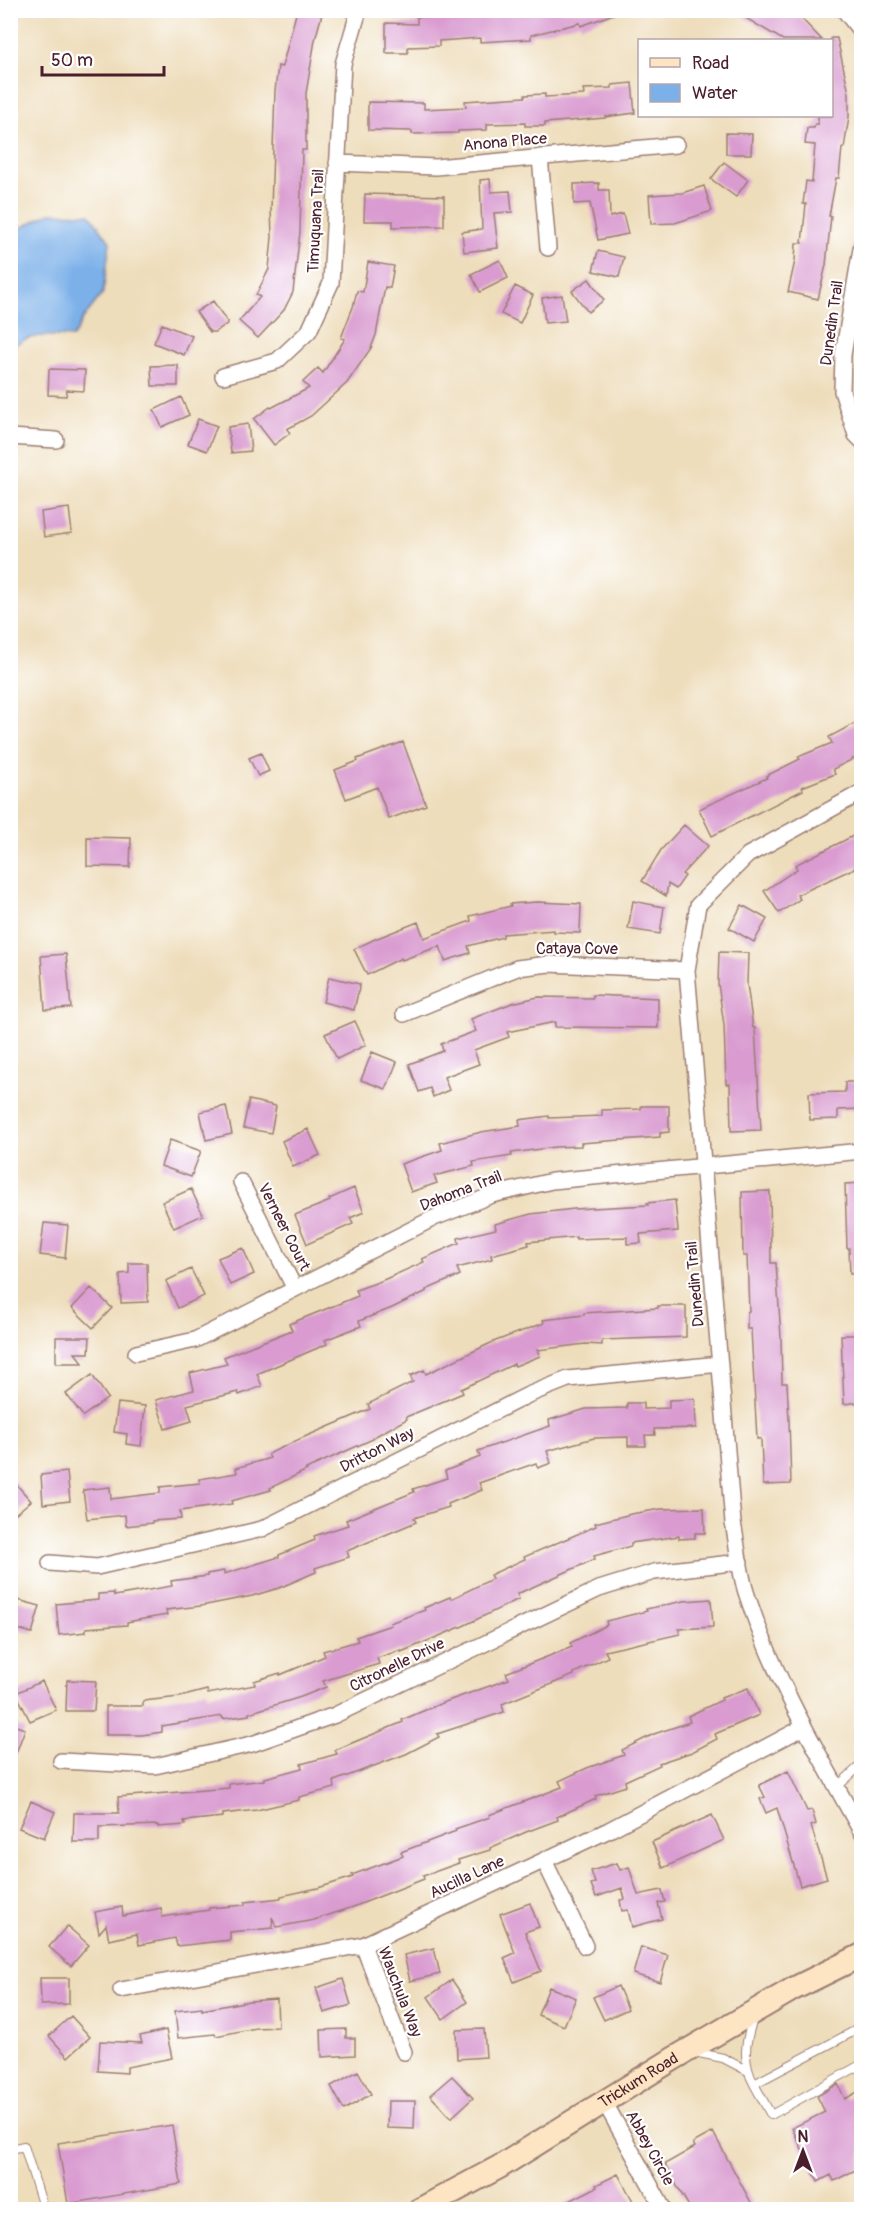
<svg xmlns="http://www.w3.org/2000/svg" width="872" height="2220" viewBox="0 0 872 2220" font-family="Pangolin,sans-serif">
	<rect width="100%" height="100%" fill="#fff"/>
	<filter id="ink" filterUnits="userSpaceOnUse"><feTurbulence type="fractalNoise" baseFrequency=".0167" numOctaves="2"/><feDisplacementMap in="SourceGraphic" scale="12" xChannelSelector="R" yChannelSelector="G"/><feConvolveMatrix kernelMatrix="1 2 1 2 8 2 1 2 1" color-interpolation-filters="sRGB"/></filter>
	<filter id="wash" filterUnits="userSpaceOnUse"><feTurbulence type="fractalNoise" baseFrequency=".008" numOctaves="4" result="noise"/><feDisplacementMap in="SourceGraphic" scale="24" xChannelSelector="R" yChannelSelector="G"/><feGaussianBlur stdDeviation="1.35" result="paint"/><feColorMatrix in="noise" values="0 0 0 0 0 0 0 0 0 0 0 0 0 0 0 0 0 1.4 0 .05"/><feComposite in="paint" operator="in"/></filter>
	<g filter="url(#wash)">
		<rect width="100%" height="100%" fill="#edb"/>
		<path fill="#7bb0e9" stroke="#62688a" stroke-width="1.5" d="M50,213L90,214L110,242L103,293L85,316L73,337C51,335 28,333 11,348V233Z"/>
		<g id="blocks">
			<path fill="#d99bd0" d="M297,10H323L315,40L306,93V150H302L300,232L293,292L284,310L258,338L239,321L260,297L256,295L269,269L272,237L271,209L275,91L278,66L282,67Z
				M516,10L619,12L581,26L580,23L531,35V39L480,42V38L439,41V46L408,47V53H386V23L417,24V17Z
				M732,10H790L800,17L822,40H783Z
				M831,38H837L849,93V117L844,148H842L839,178H836L829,216H831L826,265L818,299L788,292L795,261L796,243H802L806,204H803L806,181L812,182L815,145L805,144L807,128H814L815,124L818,125V116H831Z
				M632,83L635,113L605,117V118L545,123V126H525V123L487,124V130L458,131V133L412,134V131L368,130V102L424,103V109L466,107L465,101L525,97V95L545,94V97L584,95L583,89L612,88V85Z
				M726,133L752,134L751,154H726Z
				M724,162L748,180L736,197L711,179Z
				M490,179L491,192L510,191L512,212L494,213L498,248L464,252L462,232L482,229L480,180Z
				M599,183V190H609L610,217L623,214L628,234L598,240L590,203L574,204V184Z
				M704,186L712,211L675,223L651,224L649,195L682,193Z
				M365,194L444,196V226L393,227V221H364Z
				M598,251L624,257L619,277L593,271Z
				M500,260L508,278L480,292L471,274Z
				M368,262L394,266L390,288L385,287L376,335L371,348L347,383L311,416L287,429L290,433L274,445L254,419L270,407L271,408L309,388L303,382L318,368L323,373L345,339L341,338L353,307L357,291L363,292Z
				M589,279L604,300L588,312L572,291Z
				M515,286L533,295L520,323L501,314Z
				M562,295L566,321L545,323L542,298Z
				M213,301L228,323L215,332H210L196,312Z
				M162,324L192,336L184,355L154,343Z
				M178,365V386H152L151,366Z
				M49,369L85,370L84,391L67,390L66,396L48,395Z
				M181,397L189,415L162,427L154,410Z
				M198,419L217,426L207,451L188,444Z
				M248,424L251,451L231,453L228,427Z
				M69,508L72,533L44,537L41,512Z
				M861,720V755L833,769L835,774L802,787L803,790L712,836L699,809L767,778L766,776L800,759L798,757L832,743L829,737Z
				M403,742L426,805L389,819L377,787L346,799L335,770L358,761L357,759Z
				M261,753L269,771L258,776L249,758Z
				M684,825L708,846L682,874L685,876L676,889L668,884L666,896L642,881L661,850Z
				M861,832V865L797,895L800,899L779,913L764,891L797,869L795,865Z
				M87,837L131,838L130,867L87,866Z
				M633,901L664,907L660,934L628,929Z
				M537,902L581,904L580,933L554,932V930L503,934V937L468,946L470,953L445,961L440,946L402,960L401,958L367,975L354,949L375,939L418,922L424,938L471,921L470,916L511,906L510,904Z
				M742,905L767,919L754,942L729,928Z
				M719,952L748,953L747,984L753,1028H755L761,1130L731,1131L730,1084H726L724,1025L718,984Z
				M66,954L71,1008L45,1010L41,956Z
				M329,977L360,984L354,1010L323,1002Z
				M593,995L658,998V1028L555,1027V1022L507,1032L509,1037L474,1050L479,1064L444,1077L449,1090L433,1097L430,1088L419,1092L409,1064L443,1051L441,1044L476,1031L471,1019L512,1003L538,997L593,998Z
				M355,1021L366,1045L337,1059L325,1034Z
				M372,1052L397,1062L386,1089L361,1080Z
				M845,1082H861V1109L838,1110V1119L810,1120L809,1093L845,1092Z
				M249,1100L276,1106L271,1133L243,1128Z
				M226,1106L232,1134L206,1140L200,1112Z
				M641,1106H669V1132L660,1133V1137L581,1143V1146L555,1147L511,1153L512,1156L473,1162L474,1166L434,1176L437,1183L411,1192L401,1164L442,1150L440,1143L481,1132L520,1126L519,1120L549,1116V1118L602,1116V1110L641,1109Z
				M308,1129L320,1155L293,1167L282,1141Z
				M170,1140L201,1151L191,1177L161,1166Z
				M861,1183V1274H850L849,1248H847L845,1184Z
				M354,1188L364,1212L350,1218L353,1224L307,1244L295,1215L330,1201L329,1199Z
				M191,1189L203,1215L174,1228L162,1202Z
				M770,1191L771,1263H776L781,1337L782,1383H787L789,1420L791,1484L763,1485L761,1439H757L751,1329H747V1312L749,1311L747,1256H743L742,1192Z
				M675,1200L678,1231L640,1234L641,1243L627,1244V1237L576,1239V1237L528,1242L529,1245L491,1255L492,1259L457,1268L460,1275L426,1290L427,1291L392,1308L359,1321L361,1326L325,1340L327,1344L257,1374L262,1386L239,1395L238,1392L187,1405L192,1421L165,1429L156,1400L194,1390L190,1373L227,1364L224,1357L292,1330L289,1324L358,1296L356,1290L381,1281L424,1262L422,1259L459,1243L458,1238L496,1229L495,1224L531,1214L574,1209L648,1205L647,1203Z
				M44,1223L68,1225L65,1258L40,1255Z
				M243,1248L254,1274L230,1285L218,1258Z
				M129,1263H147L148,1302L121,1303L120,1274L129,1273Z
				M191,1269L204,1296L178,1308L166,1281Z
				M91,1288L112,1308L93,1328L72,1308Z
				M658,1306H686V1337L602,1340V1345L585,1344L537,1350L540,1356L515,1366L514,1364L461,1389L463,1393L406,1417L407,1419L372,1438L373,1439L306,1469L307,1470L270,1488L271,1490L231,1501L232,1504L180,1511L181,1519L152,1521V1523L126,1526L125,1515L87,1519L83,1490L110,1487L111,1499L160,1493V1487L200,1483L199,1479L237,1473L236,1468L270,1458L268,1454L302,1438L370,1409L368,1404L413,1382L410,1376L424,1370L426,1374L493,1342L544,1323L543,1320L584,1315V1313L658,1308Z
				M841,1335H861V1402L844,1404Z
				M56,1337H90L89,1353H75L83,1363H56Z
				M92,1375L108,1398L83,1416L66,1394Z
				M695,1399L696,1428L654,1429L655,1435H645L646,1446H628V1437L594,1438L547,1451L551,1463L538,1468L536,1463L479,1483L482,1490L448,1504L449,1507L414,1518L416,1522L347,1551L349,1557L315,1568L316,1572L279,1588L252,1596L201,1606L166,1610L167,1615L127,1622V1625L86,1628V1632L59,1635L56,1604L98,1600V1594L114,1593V1596L172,1586L171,1581L207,1576V1574L224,1571V1574L279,1557V1555L315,1540L314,1536L348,1525L346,1520L414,1492L413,1489L447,1478L445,1471L480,1457L478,1451L550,1426L549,1420L586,1409L627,1408V1403H643V1409L669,1408V1400Z
				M118,1403L145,1406L141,1446L126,1444L127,1434L114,1432Z
				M67,1472L70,1501L43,1504L41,1475Z
				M10,1477L31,1501L10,1518Z
				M704,1508L705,1533H695V1538L679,1539V1536L631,1543V1546L594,1556L595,1559L517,1594L519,1599L463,1626L401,1652V1650L377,1658L379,1664L323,1681L326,1687L301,1697L249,1713V1715L223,1719L222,1716L162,1726V1732L142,1735H106V1706H143V1701L180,1697L207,1690L208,1694L255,1685L254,1681L280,1673V1675L325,1656L323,1651L358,1641L356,1637L391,1625L390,1623L425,1610L424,1608L450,1597L451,1599L492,1579L490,1575L525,1559L524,1557L596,1526L595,1523L631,1514L661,1509Z
				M14,1599L40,1606L32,1633L10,1627V1611Z
				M711,1599L713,1627L679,1629L680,1634L605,1651L608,1657L574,1673V1675L502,1704L504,1712L437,1734L439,1737L406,1754L334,1781L335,1788L299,1797V1800L257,1810L223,1814V1817L184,1821L185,1825L158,1827V1825L99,1827V1842H73L74,1813H119L118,1797L229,1788V1784L265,1780V1778L302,1768L301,1764L337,1754L335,1750L403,1722L402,1720L442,1703L509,1679L506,1673L572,1647L570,1643L607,1625L606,1621L647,1611L646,1609L684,1601Z
				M67,1680L96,1681L94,1711H66Z
				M42,1681L56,1710L30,1721L16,1693Z
				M748,1688L759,1715L715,1734L717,1739L692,1752L659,1763L660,1765L625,1781L626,1786L595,1796L596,1799L557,1817L558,1820L526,1832L490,1848V1850L458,1860L459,1863L423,1876L424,1879L353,1907L314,1920L277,1927L272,1917L273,1928L230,1932V1940L177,1946L175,1938L139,1945L137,1934L109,1940L106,1925L99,1933L95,1912L122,1907L123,1916L161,1908L162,1917L209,1910V1908L245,1905V1902L281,1898V1896L318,1888L353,1877L352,1875L403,1856L401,1852L456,1831L455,1829L490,1817L489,1815L562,1787L559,1781L587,1768L624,1755L622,1750L654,1734L690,1722L688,1716L722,1700L721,1698Z
				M10,1724L25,1729L12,1764H10Z
				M788,1771L807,1811L812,1810L816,1824L811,1826L827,1878L800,1886L777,1808L766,1813L760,1799L765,1797L759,1785Z
				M31,1801L55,1812L44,1838L19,1828Z
				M712,1815L724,1840L663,1868L652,1842Z
				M617,1863L620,1870L629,1867L638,1895L662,1890L665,1902L658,1903L662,1919L632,1927L628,1910L622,1911L620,1900L625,1899L622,1888L596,1897L591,1884L595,1883L591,1871Z
				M530,1903L539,1927L525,1932L541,1971L514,1982L504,1958L515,1953L500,1914Z
				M67,1926L89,1945L71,1966L49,1947Z
				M641,1947L668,1955L660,1982L633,1974Z
				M434,1948L440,1974L410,1981L404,1955Z
				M40,1978H69V2004L41,2005Z
				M343,1979L351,2005L324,2013L316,1988Z
				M452,1980L467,2002L443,2019L428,1997Z
				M618,1986L628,2009L604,2020L593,1997Z
				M549,1987L576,1998L564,2026L538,2015Z
				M277,1999L278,2027L256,2028L216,2036L215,2034L178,2038L175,2011L202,2008V2010L249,2001Z
				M71,2016L90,2037L68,2057L49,2036Z
				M346,2029V2038H355V2055L322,2057L321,2030Z
				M484,2029L486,2057L457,2059L456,2030Z
				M166,2030L172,2058L127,2067V2073L98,2071L100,2041L142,2043L140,2036Z
				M358,2071L371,2094L344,2110L331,2086Z
				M452,2076L473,2098L451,2118L430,2095Z
				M838,2084L845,2099L861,2090V2167L834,2181L831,2175L818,2182L792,2128L825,2112L817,2096Z
				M388,2101H415L414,2129L387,2128Z
				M172,2125L181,2184L68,2204L58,2143Z
				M713,2132L755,2210H691L678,2188L665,2164L695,2147L693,2143Z
				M618,2174L638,2210H552L597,2187L596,2185Z"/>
		</g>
	</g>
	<g filter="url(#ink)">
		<use href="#blocks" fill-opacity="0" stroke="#9c7e73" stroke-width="1.5"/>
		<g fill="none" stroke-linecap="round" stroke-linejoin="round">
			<defs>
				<path id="lane" d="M837,1787L862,1764
					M753,2019C745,2042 742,2062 754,2084L862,2027
					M694,2052L723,2058L746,2070
					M754,2084L771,2115L862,2064
					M10,2149L24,2146L44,2210"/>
				<path id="street" d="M844,10L862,33
					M540,157L548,248
					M337,163L436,167L676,145
					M862,243L843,355L842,391L856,435L862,441
					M223,376L277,361L309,331L331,283L343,64L359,10
					M10,437L56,440
					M862,792L748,855L698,905L687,970L733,1523C738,1547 739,1572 747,1595C774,1679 820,1756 862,1833
					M404,1014L517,968L549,964L687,970
					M241,1182L295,1289
					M136,1353L195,1340L434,1218L492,1195L552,1181L862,1151
					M50,1563L97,1567L262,1529L528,1395L568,1379L720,1364
					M61,1761L155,1766L252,1744L335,1715L599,1589L654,1572L740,1562
					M544,1860L585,1946
					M363,1945L404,2052
					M121,1990L363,1945L609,1830L804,1727
					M605,2103L664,2210"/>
				<g id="secondary">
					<path id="s1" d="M419,2210L501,2166L673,2059L793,1989L862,1955"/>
				</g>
			</defs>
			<use href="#lane" stroke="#9c7e73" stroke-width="10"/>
			<use href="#street" stroke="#9c7e73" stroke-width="18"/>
			<use href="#secondary" stroke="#9c7e73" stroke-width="26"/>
			<use href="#lane" stroke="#fff" stroke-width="8"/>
			<use href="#street" stroke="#fff" stroke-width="15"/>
			<use href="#secondary" stroke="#fde5c4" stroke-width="22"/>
		</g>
	</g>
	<g text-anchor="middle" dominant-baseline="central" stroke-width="4.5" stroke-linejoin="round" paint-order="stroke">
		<g font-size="16" fill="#4a1f2b" stroke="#fff">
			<text transform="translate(505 142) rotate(-5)">Anona Place</text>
			<text transform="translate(316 221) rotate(-87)">Timuquana Trail</text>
			<text transform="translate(832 323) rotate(-82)">Dunedin Trail</text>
			<text x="577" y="949">Cataya Cove</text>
			<text transform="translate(461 1191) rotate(-21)">Dahoma Trail</text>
			<text transform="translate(284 1227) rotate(63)">Verneer Court</text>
			<text transform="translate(695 1284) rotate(-95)">Dunedin Trail</text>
			<text transform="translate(377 1450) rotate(-27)">Dritton Way</text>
			<text transform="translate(397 1665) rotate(-26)">Citronelle Drive</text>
			<text transform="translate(467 1877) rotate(-25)">Aucilla Lane</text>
			<text transform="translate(400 1992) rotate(69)">Wauchula Way</text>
			<text stroke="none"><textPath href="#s1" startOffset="255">Trickum Road</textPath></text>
			<text transform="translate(650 2148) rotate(61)">Abbey Circle</text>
		</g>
	</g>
	<rect width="872" height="2220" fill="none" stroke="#fff" stroke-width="36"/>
	<rect x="638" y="39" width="195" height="78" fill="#ffffff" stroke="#b7a5aa" stroke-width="1.5"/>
	<rect x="650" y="58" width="30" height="9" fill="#fde5c4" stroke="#b7a5aa" stroke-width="1.5"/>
	<text x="692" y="69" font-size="18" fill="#4a1f2b">Road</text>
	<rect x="650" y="84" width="30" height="18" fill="#7bb0e9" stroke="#b7a5aa" stroke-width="1.5"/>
	<text x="692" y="99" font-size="18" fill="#4a1f2b">Water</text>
	<g transform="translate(803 2151)" stroke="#ffffff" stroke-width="4.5" paint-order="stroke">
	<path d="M0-4.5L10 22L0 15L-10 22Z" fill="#4a1f2b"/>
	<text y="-9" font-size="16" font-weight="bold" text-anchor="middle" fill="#4a1f2b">N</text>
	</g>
	<path d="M42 66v9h122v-9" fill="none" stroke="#4a1f2b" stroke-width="3"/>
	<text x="51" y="66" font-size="18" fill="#4a1f2b" stroke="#ffffff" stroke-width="4.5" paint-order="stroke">50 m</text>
</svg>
